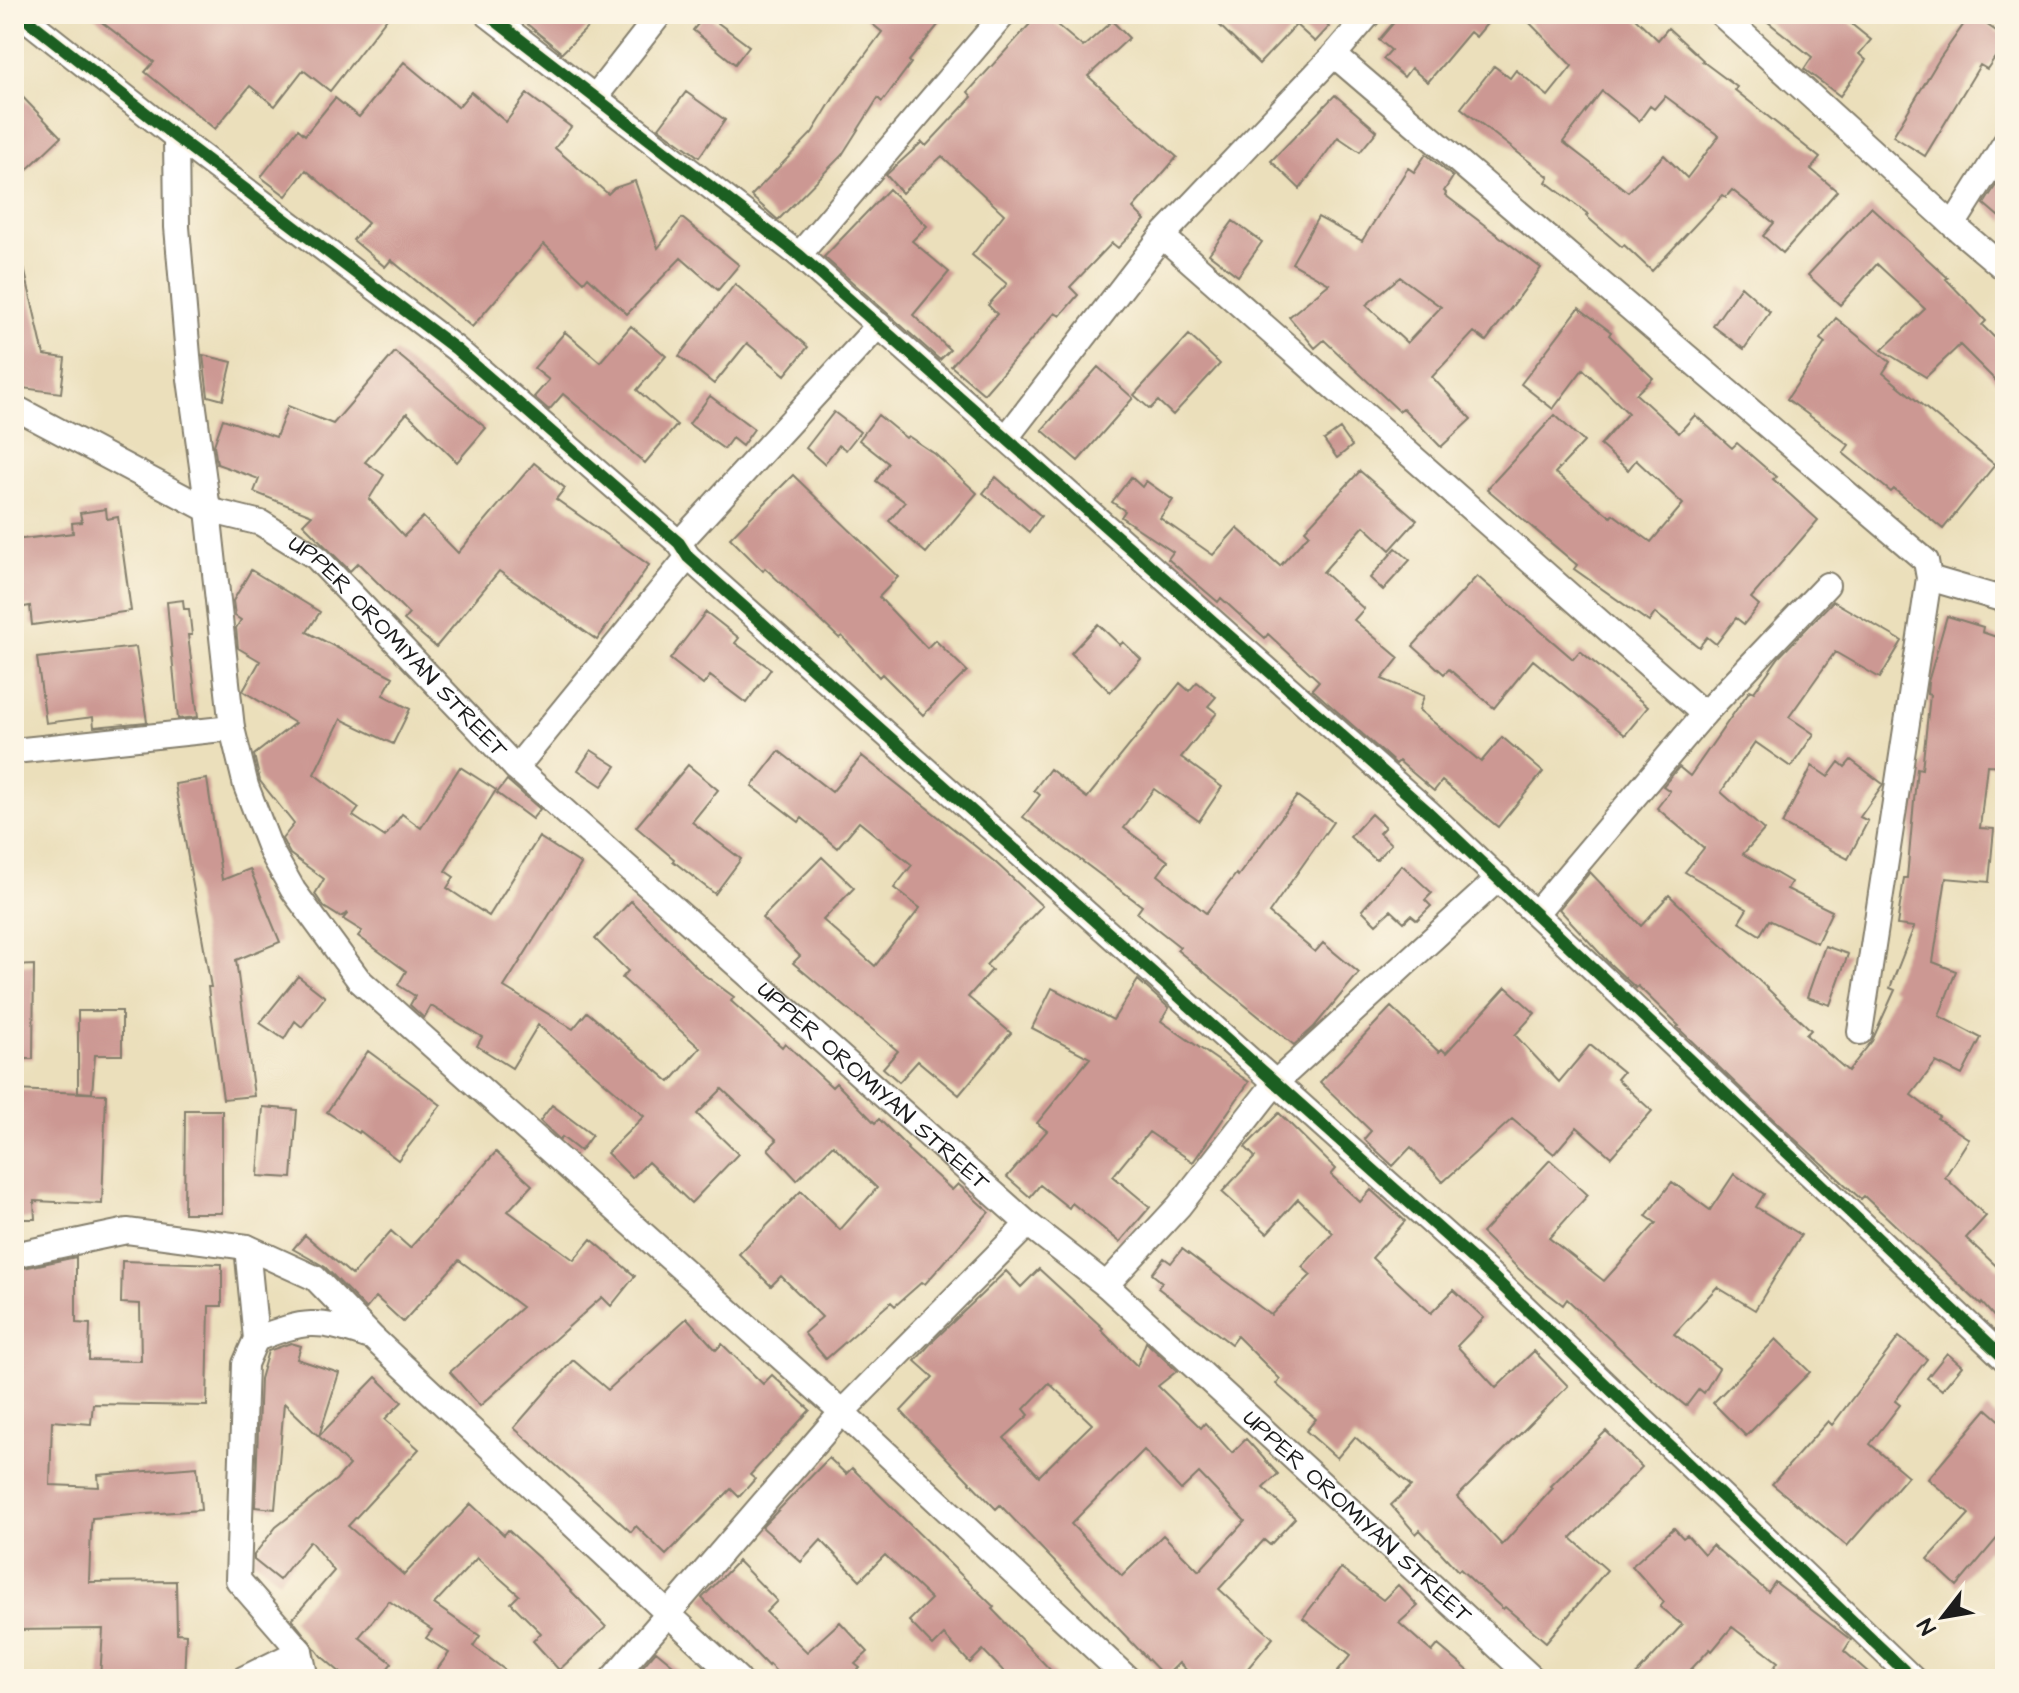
<svg xmlns="http://www.w3.org/2000/svg" width="2019" height="1693" viewBox="0 0 2019 1693" font-family="'Architects Daughter',sans-serif">
	<rect width="100%" height="100%" fill="#fcf5e5"/>
	<filter id="ink" filterUnits="userSpaceOnUse"><feTurbulence type="fractalNoise" baseFrequency=".0125" numOctaves="2"/><feDisplacementMap in="SourceGraphic" scale="16" xChannelSelector="R" yChannelSelector="G"/><feConvolveMatrix kernelMatrix="1 2 1 2 8 2 1 2 1" color-interpolation-filters="sRGB"/></filter>
	<filter id="wash" filterUnits="userSpaceOnUse"><feTurbulence type="fractalNoise" baseFrequency=".006" numOctaves="4" result="noise"/><feDisplacementMap in="SourceGraphic" scale="32" xChannelSelector="R" yChannelSelector="G"/><feGaussianBlur stdDeviation="1.8" result="paint"/><feColorMatrix in="noise" values="0 0 0 0 0 0 0 0 0 0 0 0 0 0 0 0 0 1.4 0 .05"/><feComposite in="paint" operator="in"/></filter>
	<g filter="url(#wash)">
		<rect width="100%" height="100%" fill="#ebdfbb"/>
		<g id="blocks">
			<path fill="#cc9893" fill-rule="evenodd" d="M91,14H390L330,91L303,70L275,106L250,86L215,129L145,72L154,62Z
				M515,14H601L562,53Z
				M706,14L749,46L735,64L693,30Z
				M860,14H947L909,61L911,63L882,102L878,98L842,155L778,220L751,196L812,133L834,97L882,32Z
				M1039,14H1044L1083,47L1112,21L1129,38L1088,76L1177,157L1133,208L1145,220L1118,248L1112,243L1070,287L1078,295L1060,316L1055,313L984,394L951,366L997,314L988,305L1007,284L972,255L1004,214L942,156L902,193L886,175L922,142L926,146L972,97L968,92Z
				M1208,14H1335L1326,24L1329,27L1315,42L1296,25L1259,64Z
				M1401,14H1495L1476,37L1470,32L1428,82L1411,68L1404,77L1383,59L1391,50L1379,40Z
				M1521,14H1631L1658,40L1668,28L1703,60L1702,61L1737,87L1735,90L1820,158L1811,169L1837,191L1783,253L1763,236L1774,223L1732,190L1726,197L1723,195L1652,271L1624,245L1622,247L1586,216L1588,214L1546,182L1549,177L1461,108L1494,66L1510,78L1516,70L1548,96L1572,66ZM1602,91L1639,121L1650,106L1654,109L1665,96L1719,136L1687,178L1664,155L1628,192L1563,142Z
				M1758,14H1839L1871,40L1859,54L1866,60L1840,96L1804,69L1812,57Z
				M1971,14L2005,37V43L1987,69L1980,65L1925,156L1893,136L1940,58Z
				M404,62L458,107L471,92L506,122L527,94L571,127L555,148L608,194L614,188L635,181L658,248L682,218L739,265L718,290L681,258L627,314L588,277L584,282L544,244L472,327L391,260L385,267L353,240L368,223L306,170L286,196L261,177L298,129L305,135L335,98L359,117Z
				M14,88L61,137L14,182Z
				M686,92L725,120L699,157L659,128Z
				M1335,95L1377,131L1360,152L1338,137L1300,189L1271,161Z
				M1426,154L1453,177L1444,191L1446,193L1445,195L1541,268L1486,341L1474,332L1432,377L1471,419L1441,447L1403,408L1399,411L1324,340L1315,348L1289,317L1329,284L1292,263L1318,217L1362,241L1408,168L1414,172ZM1400,277L1441,307L1407,343L1366,305Z
				M2005,171V222L1984,204Z
				M889,189L927,226L912,241L949,272L913,315L950,350L940,360L824,257Z
				M1871,207L1948,278L1946,279L1986,321L1982,325L2005,348V390L1960,345L1926,377L1882,350L1925,309L1877,264L1840,305L1808,275Z
				M1233,221L1262,242L1238,276L1209,254Z
				M22,259L44,355L65,358L61,393L14,387L18,332L14,333V260Z
				M735,284L808,347L785,375L747,343L714,384L679,356Z
				M1741,286L1770,312L1744,349L1713,326Z
				M1579,308L1611,332L1609,335L1653,378L1636,394L1679,433L1695,415L1732,448L1737,443L1776,477L1773,479L1818,520L1751,598L1759,605L1744,624L1736,618L1716,644L1707,637L1699,647L1655,613L1649,622L1574,569L1577,565L1487,489L1555,415L1584,442L1555,473L1611,517L1613,514L1651,542L1683,504L1636,460L1628,470L1600,445L1628,413L1583,369L1553,409L1521,384Z
				M1836,318L1890,362L1883,373L1995,465L1943,529L1894,489L1891,492L1843,453L1849,445L1787,399L1825,343L1820,339Z
				M631,326L666,356L637,390L677,425L645,463L563,394L549,410L534,397L549,380L534,368L565,332L600,362Z
				M1189,335L1220,364L1173,415L1158,401L1150,409L1134,395Z
				M395,352L486,428L457,462L407,413L365,462L384,475L369,499L404,536L423,517L458,553L534,463L565,488L556,499L649,565L597,640L499,571L436,647L404,620L409,614L358,563L350,571L303,524L312,515L254,492L259,479L217,464L214,445L223,419L276,437L288,406L333,424Z
				M203,355L232,362L223,400L208,396Z
				M1098,367L1133,398L1078,461L1042,430Z
				M710,396L754,429L742,446L732,438L724,449L689,424Z
				M834,412L860,432L846,450L839,445L824,464L806,448Z
				M878,415L906,438L908,436L935,454L977,493L926,553L889,521L905,502L876,481L888,463L859,440Z
				M1340,429L1352,446L1337,458L1324,440Z
				M1360,471L1417,520L1390,550L1364,526L1323,572L1364,609L1354,620L1399,658L1382,679L1424,696L1419,710L1481,762L1502,737L1543,772L1498,827L1442,781L1434,791L1399,761L1396,764L1312,689L1319,681L1268,634L1265,638L1221,598L1218,602L1168,559L1173,552L1121,517L1125,511L1112,502L1131,477L1142,487L1146,481L1173,500L1160,518L1213,555L1237,528L1280,566L1309,534L1305,530Z
				M793,475L898,577L879,597L927,648L935,640L967,671L923,715L882,674L879,677L842,636L839,638L765,568L763,571L730,538Z
				M996,477L1041,516L1029,532L983,493Z
				M106,509L107,519L118,517L131,611L32,625L30,606L18,608L14,576V540L73,533L72,523L82,522L80,513Z
				M1396,548L1410,560L1383,590L1370,578Z
				M251,570L320,612L307,632L393,677L383,695L410,709L393,744L341,719L314,774L359,808L353,816L385,837L402,814L421,828L460,767L496,790L445,871L454,877L447,888L489,916L539,837L581,864L504,987L573,1029L587,1012L670,1082L700,1048L622,978L628,971L595,939L631,901L703,974L734,997L731,1001L782,1047L785,1043L832,1087L836,1083L875,1123L879,1119L908,1148L907,1149L952,1190L958,1184L989,1212L925,1284L922,1282L895,1306L891,1302L826,1359L804,1333L822,1317L781,1276L771,1286L739,1254L801,1191L840,1230L877,1188L833,1145L797,1180L768,1149L777,1140L722,1089L697,1114L738,1154L691,1203L648,1162L632,1178L607,1153L644,1116L538,1025L512,1068L477,1046L482,1037L431,1006L424,1018L410,1005L415,996L398,985L406,971L358,936L362,931L343,919L348,913L340,917L324,907L315,894L324,879L290,854L282,839L294,824L260,781L254,755L295,723L243,691L260,661L238,648L236,628L241,620L235,616L233,601Z
				M1477,576L1573,659L1580,651L1648,707L1625,735L1533,660L1494,708L1449,669L1444,674L1413,646Z
				M183,600L184,609H189L192,635H188L198,717L178,719L167,602Z
				M1833,601L1902,641L1880,678L1835,652L1789,717L1814,734L1791,767L1755,742L1721,792L1764,830L1743,854L1791,882L1787,889L1832,911L1817,943L1769,920L1760,935L1739,922L1747,909L1685,872L1704,848L1657,808L1670,791L1663,786L1679,767L1690,776L1750,690L1754,692L1779,657Z
				M706,612L739,638L735,643L771,669L746,703L710,676L703,685L670,659Z
				M1947,616L1983,627L1982,632L2005,640V766L1987,765L1980,828L1994,829L1989,882L1946,878L1933,962L1956,971L1939,1016L1981,1038L1962,1075L1936,1062L1911,1095L1939,1116L1937,1118L1969,1139L1945,1177L1986,1216L1966,1238L2005,1274V1329L1982,1303L1981,1305L1864,1196L1861,1199L1778,1124L1677,1027L1679,1026L1638,986L1636,988L1608,962L1559,909L1590,872L1641,926L1669,895L1811,1030L1806,1035L1848,1071L1872,1041L1895,990L1890,988L1914,927L1897,925L1904,878H1907L1917,768L1922,769L1930,695L1927,694L1928,682Z
				M1098,624L1120,645L1123,642L1141,659L1110,692L1071,653Z
				M136,647L147,722L94,727L93,717L46,723L37,658Z
				M1197,682L1216,697L1208,706L1217,713L1181,757L1222,787L1199,821L1154,789L1124,828L1168,861L1158,875L1206,913L1236,874L1238,876L1297,796L1333,822L1269,913L1315,952L1323,943L1359,973L1314,1027L1294,1045L1177,950L1180,947L1137,913L1142,906L1023,817L1040,795L1034,790L1050,769L1087,798L1180,683L1189,691Z
				M591,750L616,766L602,786L578,770Z
				M779,751L832,792L862,756L995,862L1042,906L986,965L992,970L968,997L1011,1033L959,1095L918,1061L899,1082L883,1068L898,1051L793,963L800,956L762,918L822,857L854,888L823,920L875,966L920,908L894,888L912,865L859,822L837,848L802,818L799,822L752,786Z
				M1851,760L1883,784L1860,817L1868,821L1848,859L1782,824L1812,766L1828,777L1839,762L1845,767Z
				M688,765L718,790L692,822L741,859L715,894L673,861L674,859L636,827Z
				M207,779L222,880L250,869L280,942L236,960L254,1096L223,1099L211,1012L208,987H211L175,784Z
				M507,780L540,809L532,819L497,793Z
				M1371,814L1385,827L1379,833L1391,844L1376,860L1350,837Z
				M1402,865L1432,893L1425,900L1431,906L1417,920L1411,915L1404,922L1391,910L1376,924L1362,910Z
				M1825,946L1848,954L1830,1005L1807,997Z
				M34,965L33,1059H14V966Z
				M298,976L325,997L302,1027L295,1021L284,1039L260,1023Z
				M1138,980L1169,1008L1161,1021L1249,1082L1193,1162L1149,1132L1113,1176L1150,1207L1120,1242L1072,1203L1069,1208L1040,1185L1030,1197L1007,1177L1047,1131L1037,1123L1090,1058L1032,1028L1052,988L1113,1020Z
				M1506,987L1535,1013L1515,1035L1559,1082L1590,1045L1623,1072L1617,1079L1652,1111L1611,1157L1577,1127L1554,1154L1512,1119L1443,1182L1411,1147L1393,1166L1364,1139L1371,1131L1320,1082L1391,1007L1439,1052L1442,1049L1446,1053Z
				M78,1011H122V1055H95L92,1093L78,1092Z
				M368,1051L441,1105L398,1160L360,1131L359,1133L327,1112Z
				M14,1090L106,1094L102,1204L34,1201L35,1219H14Z
				M552,1105L592,1135L580,1151L562,1137L560,1140L540,1121Z
				M263,1107L297,1110L292,1178L258,1176Z
				M185,1110H222V1213H184Z
				M1279,1113L1336,1169L1331,1175L1360,1202L1371,1190L1405,1221L1372,1258L1431,1313L1454,1290L1484,1318L1457,1346L1496,1388L1534,1351L1568,1386L1457,1497L1502,1545L1553,1488L1551,1486L1606,1431L1642,1467L1571,1538L1607,1570L1546,1642L1505,1607L1503,1609L1460,1569L1458,1571L1420,1530L1416,1534L1391,1505L1411,1486L1355,1437L1337,1458L1306,1431L1316,1419L1276,1384L1280,1379L1237,1336L1231,1344L1158,1288L1162,1282L1152,1274L1164,1258L1171,1263L1182,1249L1271,1315L1311,1275L1302,1267L1333,1233L1298,1199L1267,1233L1222,1192L1255,1157L1245,1147Z
				M496,1152L532,1185L508,1211L574,1260L591,1239L635,1276L611,1306L602,1297L480,1406L450,1372L522,1307L459,1260L403,1322L376,1297L366,1309L325,1267L293,1249L305,1235L352,1275L391,1231L410,1248Z
				M1550,1160L1588,1195L1549,1238L1604,1281L1656,1223L1646,1216L1672,1182L1710,1210L1734,1174L1764,1194L1756,1207L1801,1235L1755,1310L1717,1287L1674,1334L1719,1368L1704,1393L1699,1389L1686,1406L1651,1378L1567,1299L1563,1305L1527,1277L1482,1233Z
				M76,1257V1323L90,1324L89,1360L141,1361L140,1304L121,1303L122,1261L222,1264V1306H209L207,1406L93,1404L91,1424L52,1421L50,1485L99,1487L98,1475L197,1467L201,1510L92,1518L91,1527L89,1582L176,1581L177,1633L186,1634L184,1679H100L103,1629L14,1630V1270Z
				M1039,1269L1103,1328L1101,1330L1137,1366L1146,1342L1177,1371L1158,1386L1201,1428L1205,1423L1232,1453L1246,1439L1278,1474L1263,1488L1295,1518L1270,1545L1264,1540L1219,1589L1273,1638L1239,1679H1196L1179,1663L1165,1677L1000,1505L996,1509L901,1411L933,1377L915,1361L933,1341L1006,1271L1021,1287ZM1049,1383L1092,1424L1039,1476L1004,1438L1029,1415L1024,1409ZM1144,1450L1181,1490L1199,1473L1245,1521L1199,1571L1163,1535L1122,1576L1071,1524Z
				M687,1318L716,1350L722,1344L763,1384L772,1375L810,1410L750,1475L755,1479L739,1497L731,1489L666,1555L636,1526L631,1532L514,1428L573,1360L608,1390Z
				M1899,1337L1927,1359L1895,1401L1900,1405L1870,1444L1908,1476L1847,1546L1772,1484L1828,1421L1832,1425Z
				M1776,1339L1810,1372L1746,1436L1713,1403Z
				M291,1343L301,1346L297,1359L339,1373L319,1436L376,1377L402,1402L385,1419L419,1449L348,1526L404,1575L471,1504L504,1535L508,1530L541,1560L606,1627L559,1670L533,1641L541,1633L511,1603L519,1595L477,1558L434,1604L480,1636L473,1646L517,1679H430L449,1653L426,1638L432,1630L389,1601L359,1637L392,1663L379,1679H348L321,1656L292,1619L334,1571L310,1541L279,1580L254,1560V1555L276,1527L336,1480L349,1465L284,1403L275,1509L255,1507L260,1379L268,1351Z
				M1947,1353L1962,1366L1942,1390L1927,1378Z
				M1987,1409L2005,1425V1529L1957,1586L1928,1559L1969,1514L1928,1479Z
				M829,1458L846,1474L852,1468L994,1607L992,1609L1059,1679H1011L983,1650L970,1663L944,1635L933,1646L909,1621L931,1599L885,1555L860,1580L821,1540L801,1562L762,1527Z
				M1674,1528L1683,1538L1687,1535L1704,1554L1712,1545L1768,1592L1775,1582L1851,1640L1844,1651L1876,1679H1766L1778,1662L1732,1627L1712,1651L1710,1649L1682,1679H1632L1682,1625L1660,1607L1664,1602L1632,1566Z
				M738,1561L777,1601L766,1612L807,1652L840,1622L868,1652L855,1664L860,1668L848,1679H783L769,1664L768,1666L702,1598Z
				M1341,1568L1383,1600L1398,1585L1418,1606L1399,1623L1432,1652L1438,1645L1478,1679H1331L1351,1655L1303,1618Z
				M656,1651L690,1679H632Z"/>
		</g>
	</g>
	<g filter="url(#ink)">
		<use href="#blocks" fill-opacity="0" stroke="#847e6c" stroke-width="2"/>
		<g fill="none" stroke-linecap="round" stroke-linejoin="round">
			<defs>
				<g id="street">
					<path d="M20,14L176,137L456,349L679,543L688,557L1495,1279L1913,1679"/>
					<path d="M487,14L799,255L1427,811L2005,1359"/>
					<path d="M1721,14L1953,225L2005,269"/>
					<path d="M1334,55L1926,561L1929,578L1860,1032"/>
					<path d="M595,97L660,14"/>
					<path d="M176,137L177,227L190,379L208,510L232,728L246,786L271,851L293,890L359,980L842,1412L1128,1679"/>
					<path d="M1953,225L2005,143"/>
					<path d="M1162,236L1704,714"/>
					<path d="M799,255L1004,14"/>
					<path id="s1" d="M14,407L208,510L261,523L316,557L516,768L1028,1224L1106,1285L1533,1679"/>
					<path d="M1006,438L1162,236L1334,55L1369,14"/>
					<path d="M679,543L879,325"/>
					<path d="M1929,578L2005,600"/>
					<path d="M14,751L232,728"/>
					<path d="M516,768L688,557"/>
					<path d="M1536,913L1704,714L1827,585"/>
					<path d="M247,1247L256,1339L245,1364L238,1580L300,1651L306,1679"/>
					<path d="M14,1255L127,1231L247,1247L315,1278L373,1338L738,1679"/>
					<path d="M1106,1285L1179,1206L1275,1083L1499,878"/>
					<path d="M256,1339C306,1320 316,1319 367,1336"/>
					<path d="M243,1679L300,1651"/>
					<path d="M612,1679L842,1412L1028,1224"/>
				</g>
			</defs>
			<use href="#street" stroke="#847e6c" stroke-width="28"/>
			<use href="#street" stroke="#fff" stroke-width="24"/>
			<defs>
				<path id="cycleway" d="M20,14L176,137L456,349L679,543L688,557L1495,1279L1913,1679
					M487,14L799,255L1427,811L2005,1359"/>
			</defs>
			<use href="#cycleway" stroke="#fcf5e5" stroke-width="17"/>
			<use href="#cycleway" stroke="#1b5e20" stroke-width="12"/>
		</g>
	</g>
	<g text-anchor="middle" dominant-baseline="central" stroke-width="8" stroke-linejoin="round" paint-order="stroke">
		<g font-size="24" fill="#1c1c1c" stroke="#fcf5e5">
			<text stroke="none"><textPath href="#s1" startOffset="460">UPPER OROMIYAN STREET</textPath></text>
			<text stroke="none"><textPath href="#s1" startOffset="1108">UPPER OROMIYAN STREET</textPath></text>
			<text stroke="none"><textPath href="#s1" startOffset="1756">UPPER OROMIYAN STREET</textPath></text>
		</g>
	</g>
	<rect width="2019" height="1693" fill="none" stroke="#fcf5e5" stroke-width="48"/>
	<g transform="translate(1943 1617) rotate(239)" stroke="#fcf5e5" stroke-width="6" paint-order="stroke">
	<path d="M0-6L14 30L0 20L-14 30Z" fill="#1c1c1c"/>
	<text y="-12" font-size="22" font-weight="bold" text-anchor="middle" fill="#1c1c1c">N</text>
	</g>
</svg>
